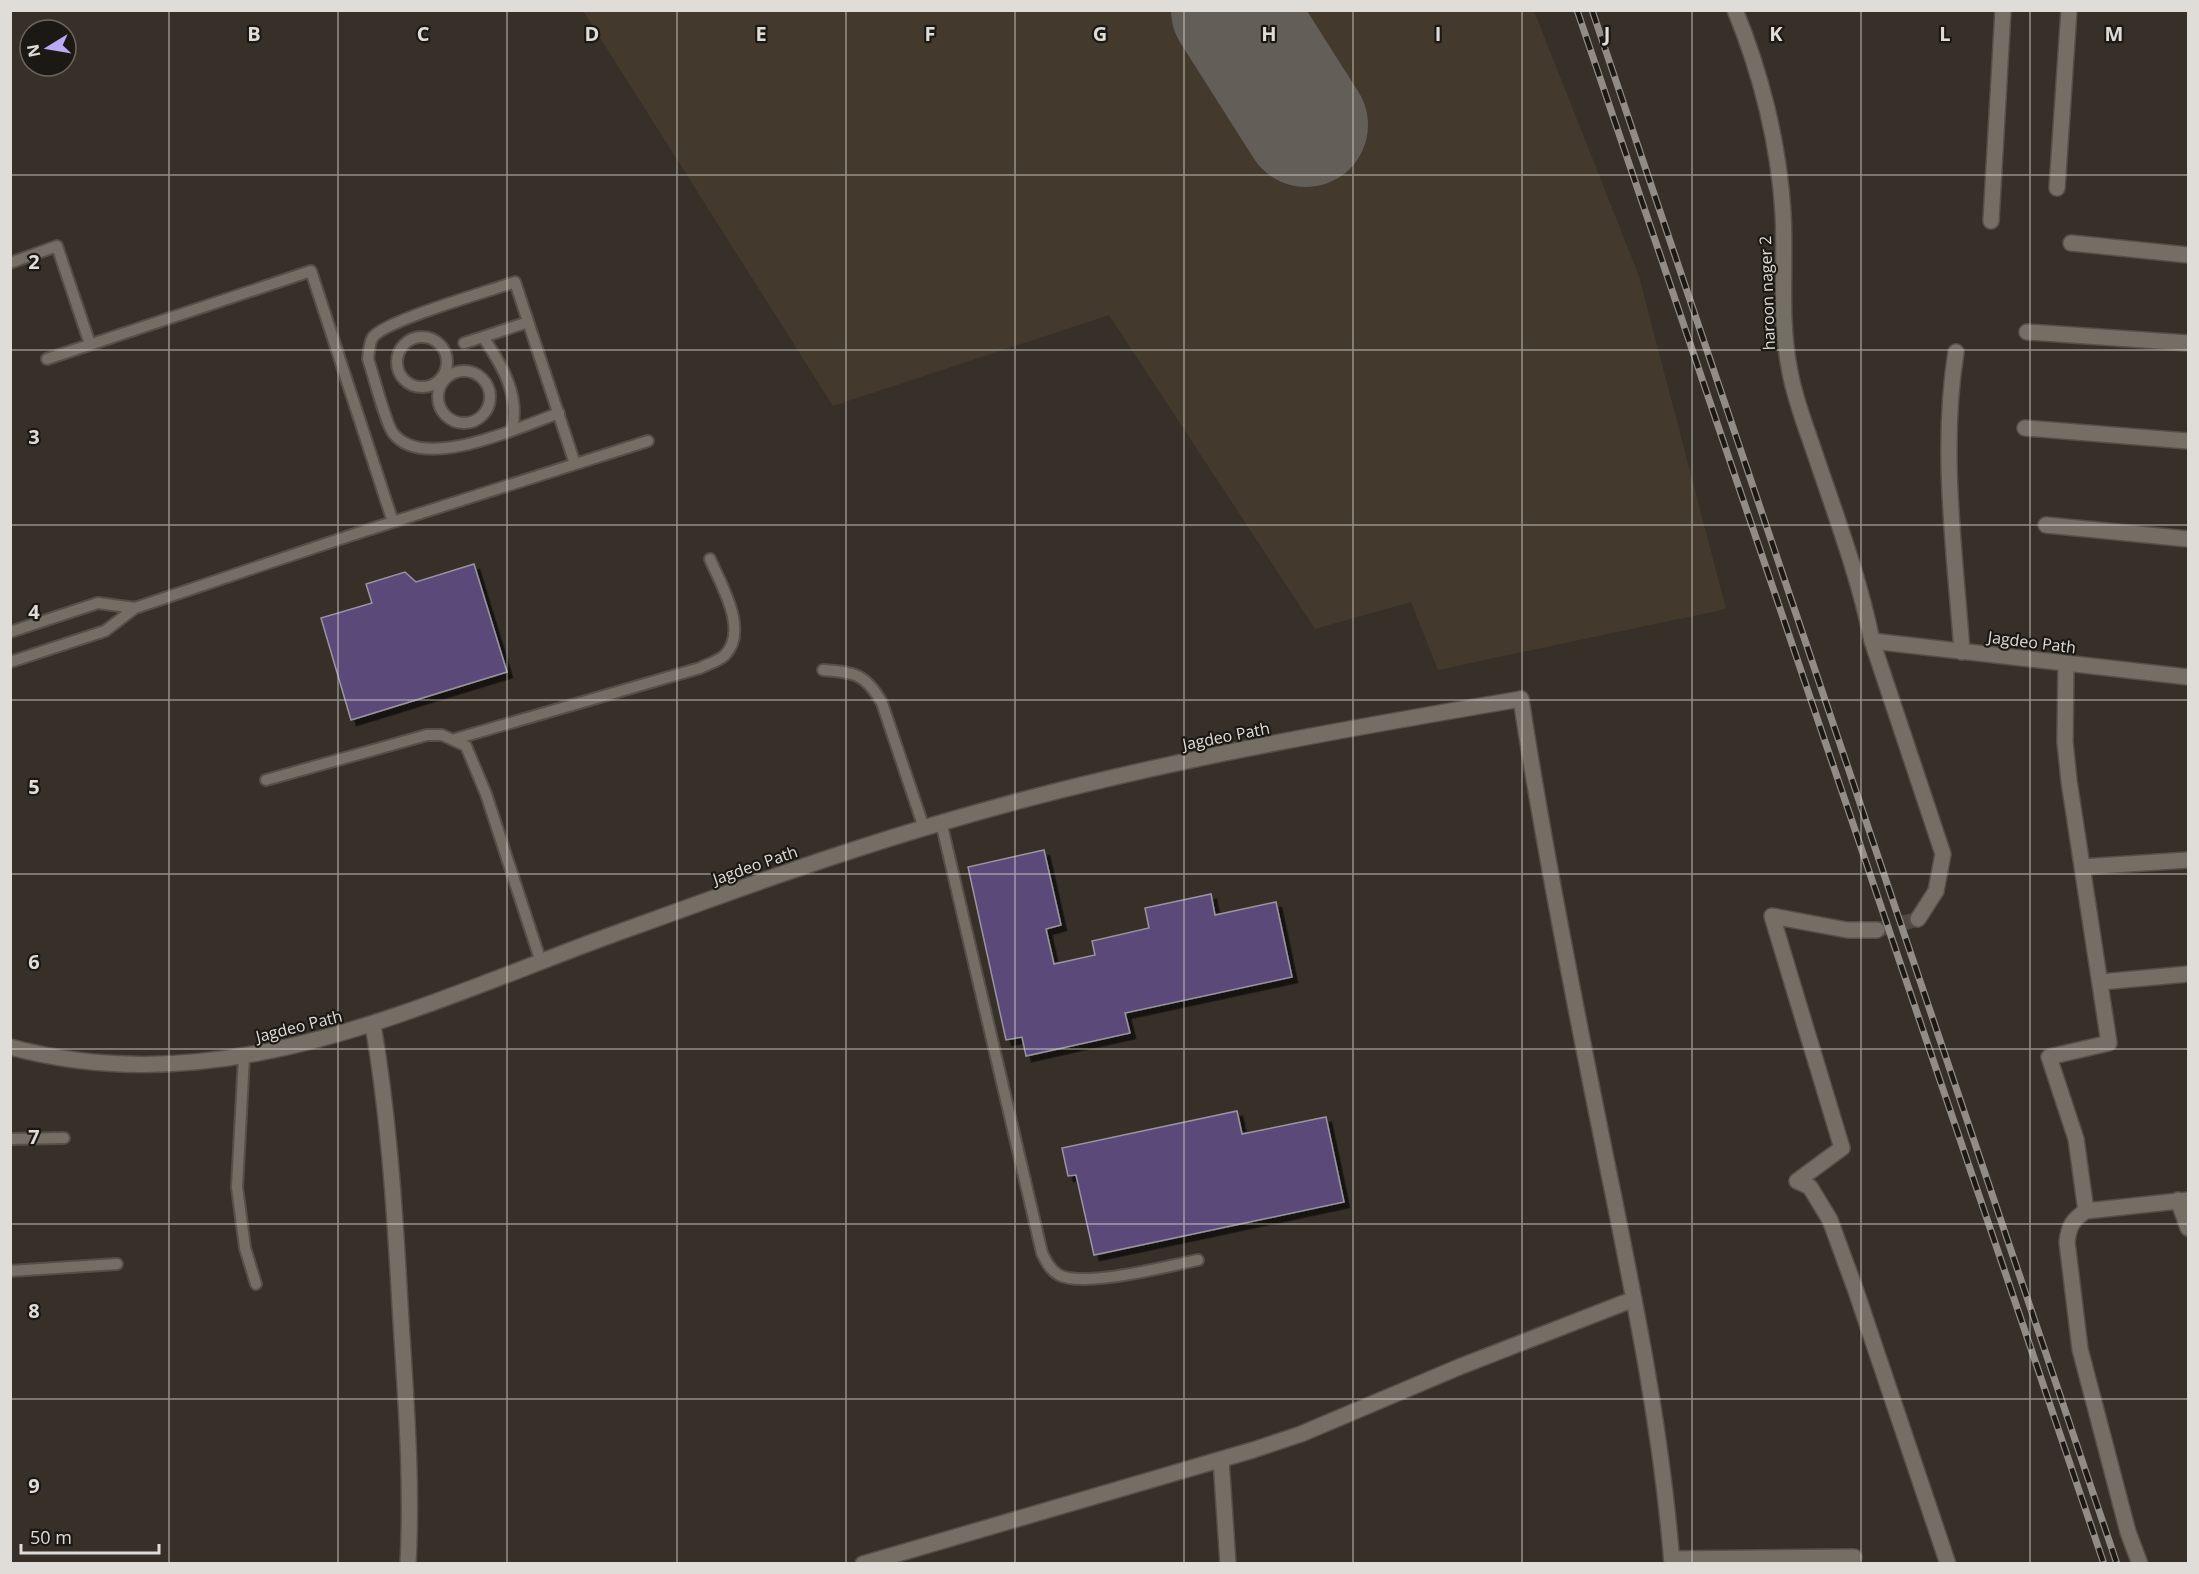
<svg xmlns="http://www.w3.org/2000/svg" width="2199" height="1574" viewBox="0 0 2199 1574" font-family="'Open Sans',sans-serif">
	<defs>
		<filter id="shadow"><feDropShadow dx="5.5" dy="5.5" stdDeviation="0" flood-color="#0009"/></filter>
	</defs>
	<rect width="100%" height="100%" fill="#373029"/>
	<path fill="#43392c" d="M583,11H1534L1639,276L1726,609L1438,670L1411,602L1315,629L1109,315L833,406Z"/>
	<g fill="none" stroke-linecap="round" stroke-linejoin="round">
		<path stroke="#645e58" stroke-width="124" d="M1233,10L1306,125"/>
	</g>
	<path fill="#5a4979" stroke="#9895a0" stroke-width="1.5" filter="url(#shadow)" d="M474,564L507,672L351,720L321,618L372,603L366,584L405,572L416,582Z
		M1044,850L1061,925L1046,929L1054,964L1095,955L1092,941L1149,928L1145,908L1211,894L1215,915L1276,902L1292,977L1125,1013L1130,1033L1026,1056L1022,1037L1006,1040L968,867Z
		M1237,1111L1242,1134L1326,1117L1344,1202L1094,1255L1076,1175L1068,1176L1062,1148Z"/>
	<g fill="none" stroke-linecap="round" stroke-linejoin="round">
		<path stroke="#504a43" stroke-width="15" stroke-dasharray="15 8" stroke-linecap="butt" d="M1877,930L1918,919"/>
		<defs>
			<path id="service" d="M10,263L57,246L90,344
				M397 362a25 25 0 1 1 50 0a25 25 0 1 1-50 0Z
				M483,337L528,322
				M464,343L483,337C502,365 520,395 512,429
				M47,359L311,271L393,522
				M438 397a26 26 0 1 1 52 0a26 26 0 1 1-52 0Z
				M559,413C522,426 423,473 393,433C386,425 373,373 368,359C369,352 369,343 373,337C386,320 490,291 515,282L575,464
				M10,632L98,603L135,608
				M10,662L105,631L135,608L352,535L648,441
				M823,670C854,672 866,674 882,703L924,828
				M455,739L700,668C708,664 719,661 725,655C749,630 721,585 710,559
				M266,780L427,735H442L466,746L486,794L541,962
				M941,822L1042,1253C1046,1261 1050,1270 1059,1275C1085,1288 1168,1266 1198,1260
				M244,1057L237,1187L245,1248L256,1284
				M10,1139L64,1138
				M10,1271L117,1264"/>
			<path id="minor" d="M2057,188L2069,10
				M1991,221L2003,10
				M2071,243L2188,255
				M2027,332L2188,343
				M1956,352C1940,451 1955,553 1962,652
				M2025,428L2188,441
				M2046,525L2188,539
				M1872,641L1943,854L1936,891L1918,919
				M2066,665L2065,742L2069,781L2109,1043L2049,1057L2076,1139L2086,1211
				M1521,699C1544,848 1573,996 1603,1144C1631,1283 1661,1422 1672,1564
				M2082,867L2188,860
				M1877,930H1847L1772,916L1842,1148L1797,1181L1810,1187L1830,1220L1856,1291L1948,1564
				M2101,982L2188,974
				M373,1025C388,1112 394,1199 399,1287C404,1380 413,1470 408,1564
				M2178,1200L2188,1228
				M1221,1460L1228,1564
				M1672,1559L1854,1557
				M863,1564L1253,1450L1301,1434L1459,1367L1634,1299
				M2140,1564L2128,1532L2080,1349L2067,1242C2069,1226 2072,1220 2086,1211L2188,1200"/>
			<path id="tertiary" d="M1735,10C1761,73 1779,145 1783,213C1786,266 1779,319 1790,372C1795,400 1806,427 1815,454C1836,516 1859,577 1872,641"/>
			<path id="secondary" d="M1872,641L2188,677
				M10,1047C218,1103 405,1012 595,941C708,900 821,858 937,824C1127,767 1326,732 1521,699"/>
		</defs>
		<use href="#service" stroke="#544f48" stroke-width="14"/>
		<use href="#minor" stroke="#544f48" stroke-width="18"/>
		<use href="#tertiary" stroke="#544f48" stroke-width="18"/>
		<use href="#secondary" stroke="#544f48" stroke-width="18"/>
		<use href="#service" stroke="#756e65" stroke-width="10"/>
		<use href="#minor" stroke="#756e65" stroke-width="15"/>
		<use href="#tertiary" stroke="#756e65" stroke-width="15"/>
		<use href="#secondary" stroke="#756e65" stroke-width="15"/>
		<defs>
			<path id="rail" d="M1577,10L2104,1564
				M1592,10L2117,1564"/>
		</defs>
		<use href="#rail" stroke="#928c86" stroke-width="7"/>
		<use href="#rail" stroke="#1c1915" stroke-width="4.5" stroke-dasharray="14" stroke-linecap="butt"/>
	</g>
	<path fill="none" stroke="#e0dcd7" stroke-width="1.5" stroke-opacity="0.55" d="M169,10V1564M338,10V1564M507,10V1564M677,10V1564M846,10V1564M1015,10V1564M1184,10V1564M1353,10V1564M1522,10V1564M1692,10V1564M1861,10V1564M2030,10V1564M10,175H2188M10,350H2188M10,525H2188M10,700H2188M10,874H2188M10,1049H2188M10,1224H2188M10,1399H2188"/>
	<g text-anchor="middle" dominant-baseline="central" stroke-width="4.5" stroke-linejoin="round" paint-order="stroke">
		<g font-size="16" fill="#e0dcd7" stroke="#1c1915">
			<text transform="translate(1767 293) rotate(-92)">haroon nager 2</text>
			<text transform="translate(2032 642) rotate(7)">Jagdeo Path</text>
			<text transform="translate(1226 736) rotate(-11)">Jagdeo Path</text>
			<text transform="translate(755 865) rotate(-19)">Jagdeo Path</text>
			<text transform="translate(299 1026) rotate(-14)">Jagdeo Path</text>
		</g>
	</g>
	<g font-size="20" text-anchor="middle" font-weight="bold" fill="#e0dcd7" stroke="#1c1915" stroke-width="4.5" stroke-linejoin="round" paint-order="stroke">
		<text x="254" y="41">B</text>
		<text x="423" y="41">C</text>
		<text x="592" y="41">D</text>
		<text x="761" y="41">E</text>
		<text x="930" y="41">F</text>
		<text x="1100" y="41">G</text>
		<text x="1269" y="41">H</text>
		<text x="1438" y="41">I</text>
		<text x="1607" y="41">J</text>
		<text x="1776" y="41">K</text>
		<text x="1945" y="41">L</text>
		<text x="2114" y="41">M</text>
		<text x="34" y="269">2</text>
		<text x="34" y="444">3</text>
		<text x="34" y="619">4</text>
		<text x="34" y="794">5</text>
		<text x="34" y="969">6</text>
		<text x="34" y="1144">7</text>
		<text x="34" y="1318">8</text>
		<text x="34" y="1493">9</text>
	</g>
	<rect width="2199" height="1574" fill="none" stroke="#e0dcd7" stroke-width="24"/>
	<g transform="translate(48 48) rotate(259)"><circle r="28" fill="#1c1915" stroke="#6a6763" stroke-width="1.5"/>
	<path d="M0-4.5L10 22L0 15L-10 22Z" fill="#bcaaf5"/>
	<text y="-9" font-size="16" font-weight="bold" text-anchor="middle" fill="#e0dcd7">N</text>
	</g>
	<path d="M21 1544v9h138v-9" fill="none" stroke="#e0dcd7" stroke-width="3"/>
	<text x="30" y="1544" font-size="18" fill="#e0dcd7" stroke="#1c1915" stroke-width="4.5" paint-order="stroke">50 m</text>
</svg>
